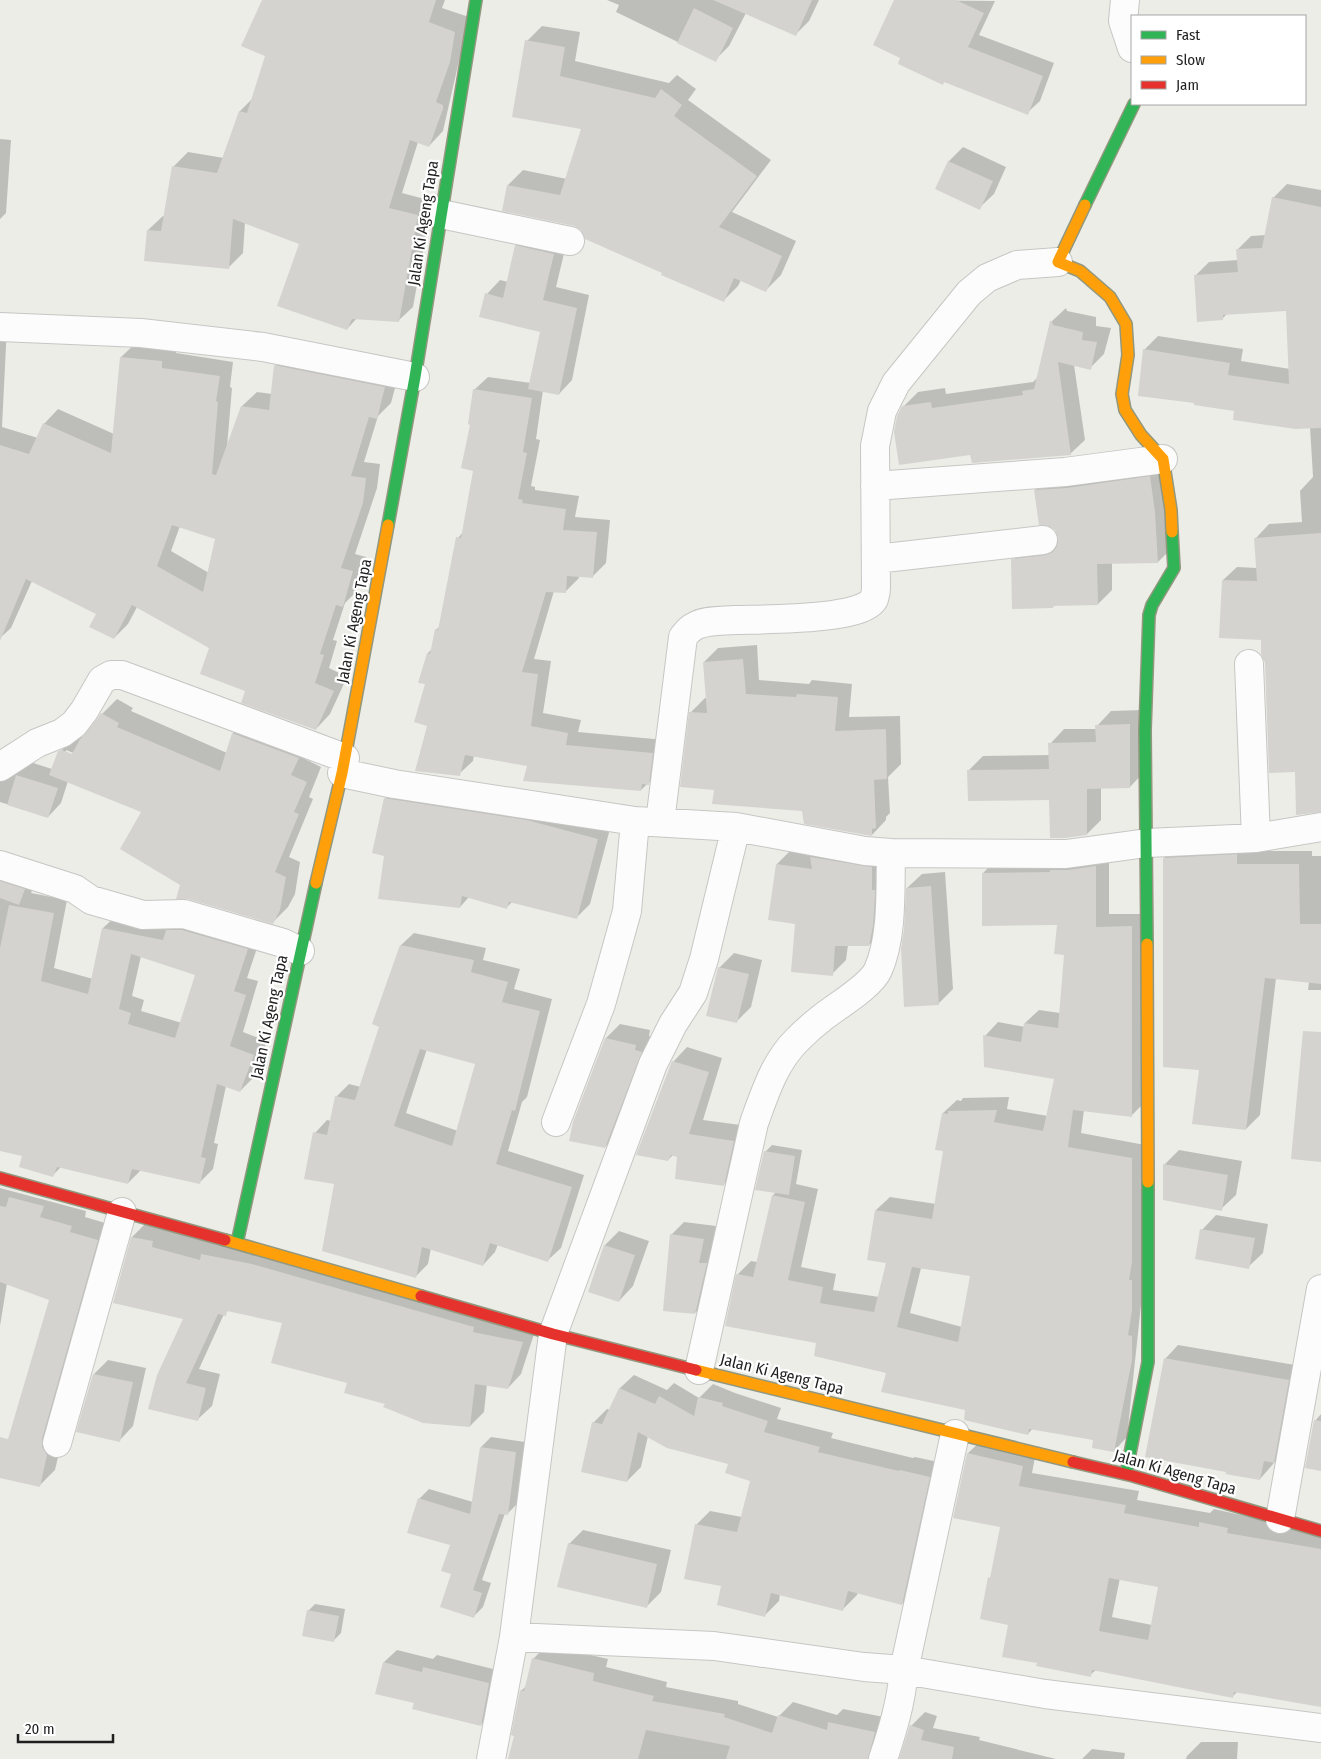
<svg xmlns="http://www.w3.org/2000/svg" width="1321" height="1759" viewBox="0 0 1321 1759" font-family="'Fira Sans Condensed',sans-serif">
	<rect width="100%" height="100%" fill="#edede8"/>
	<path fill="#0003" fill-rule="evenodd" d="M266,0H445L442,8L469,17L443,131L429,146L418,142L402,193L432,201L413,307L398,321L357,318L347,329L300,243L245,222L243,253L228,268L148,230L163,216H165L174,166L188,152L224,158L240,111L253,98L266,56Z
		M607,0H819L809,21L795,35L746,13L729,46L715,60L616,12L619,5Z
		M896,0L995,1L979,35L1054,63L1040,101L1027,113L902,58Z
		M542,26L580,32L575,61L669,83L677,75L696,89L688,100L771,160L732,212L796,241L781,275L766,290L741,280L738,286L723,301L664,272L574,225L504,210L508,185L523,170L567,179L583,128L527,41Z
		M0,139L11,140L6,213L0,219Z
		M963,147L1006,167L994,194L979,208L936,188L949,161Z
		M1287,184L1321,190V811L1296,771L1266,663L1262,639L1223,580L1237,567L1257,568L1256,538L1269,524L1302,522L1300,491L1313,477L1310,427L1144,350L1158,336L1243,349L1241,361L1290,369L1287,310L1227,314L1223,318L1195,276L1209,262L1238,260V249L1251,236L1266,235L1274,197Z
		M529,233L567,241L556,287L589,295L572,380L559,394L543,390L536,439L540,440L531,486L535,487V490L579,496L575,517L610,520L606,563L593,576L579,575V578L566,591H554L534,659L551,661L543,713L581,720L578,732L665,740L662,770L641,790L528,765L474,755L473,761L459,774L429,726L426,684L428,653L432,649L436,630L440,626L458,538L464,531L475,470L471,424L474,390L488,377L531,383L542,332L487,294L500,280L508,282L516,246Z
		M1066,308L1067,311L1096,317V326L1111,328L1104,354L1090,368L1074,365L1085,440L1070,454L971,453L903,407L918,392L945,388L946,394L1033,382L1038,377L1051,322Z
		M0,321L7,326L2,427L38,438L44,424L58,409L114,434L121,357L136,343L176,347V353L233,362L230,387L232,388L227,447L242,406L257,392L272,394L276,366L290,351L399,373L391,403L378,416L364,462L380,464L377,488L355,554L366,557L357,591L345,603L333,640L337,641L329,668L347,677L330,714L316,729L246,690L211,647L137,607L128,624L114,638L97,614L32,581L11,628L0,638ZM180,526L217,538L209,573L171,551Z
		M1164,463L1172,548L1158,562L1112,563V590L1098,604L1055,605L1053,607L1013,560L1027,545L1059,542L1060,538L1035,490L1050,476Z
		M757,645L759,680L809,684L812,680L852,684L849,717L900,716L901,764L888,777L890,813L886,817V820L872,835L804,810L715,789L691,712L705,698H707L704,662L718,648Z
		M117,699L133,708L131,711L227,753L233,733L248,718L313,742L305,759L321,767L309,797L313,799L289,857L300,862L295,894L288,907L273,922L182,884L143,811L68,781L61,803L48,817L0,802V761L30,762L52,769L60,752L75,736L78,735L83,737L102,714ZM66,750L78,755V757L66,753Z
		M1143,710L1144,772L1130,787H1101V820L1087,834L1050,799L968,771L983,756L1050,755V744L1064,729H1097V726L1111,711Z
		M399,785L611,825L590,904L576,918L513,901L507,907L469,897L460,907L385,855V799Z
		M1178,845L1251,851H1312V856H1321V990H1308L1309,982L1276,978L1260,1115L1246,1129L1200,1069L1164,858Z
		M791,850L886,853L883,931L869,945H848L846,960L832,974L796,923L777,864Z
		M1109,853V914H1144L1145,1102L1131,1116L1084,1110L1081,1133L1145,1145V1267L1127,1437L1114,1451L1094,1439L1033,1428L1028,1434L967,1409L818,1342L738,1274L751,1261L757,1262L773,1195L776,1192L765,1152L772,1145L802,1150L796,1184L818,1189L801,1267L836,1274L833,1290L879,1297L888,1262L876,1210L890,1197L936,1204L945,1150L943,1113L957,1100L961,1101L963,1098L1009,1097L1007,1109L1048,1116L1055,1078L985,1036L998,1022L1025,1027V1023L1039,1010L1060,1013L1066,954L1058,923L983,873L996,860ZM921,1268L972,1275L962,1327L910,1313Z
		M0,859L38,876L31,893L67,900L54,968L93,979L103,928L117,915L261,936L247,978L258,981L243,1032L267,1041L254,1077L240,1091L226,1086L214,1143L218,1144L213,1169L200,1182L141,1170L128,1183L62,1166L53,1175L24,1155L0,1150ZM141,956L197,974L182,1023L141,1011L144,1000L132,996Z
		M945,872L953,989L938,1004L905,929L907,888L922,874Z
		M414,933L486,948L483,960L520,969L514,989L552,999L527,1097L522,1102L508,1151L584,1175L561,1248L548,1260L498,1244L495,1252L483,1265L431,1248L428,1264L415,1277L335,1183L315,1133L327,1120L331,1121L336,1097L349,1084L361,1087L381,1026L401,945ZM427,1049L477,1063L458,1131L406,1113Z
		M734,953L762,960L751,1007L737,1021L719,968Z
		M620,1024L650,1030L649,1036L655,1038L619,1132L605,1147L574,1123L606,1038Z
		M687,1047L722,1058L703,1120L748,1126L738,1170L724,1184L679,1156L674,1154L668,1160L673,1062Z
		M1179,1150L1242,1161L1236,1195L1221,1209L1165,1199V1164Z
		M0,1188L86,1211L85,1217L112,1225L55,1470L39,1486L0,1477L50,1299L7,1283L0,1326Z
		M1216,1215L1268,1224L1263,1253L1248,1267L1202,1230Z
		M684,1222L716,1226L711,1250L719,1251L708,1300L695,1313L671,1235Z
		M146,1223L536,1328L521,1374L508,1388L487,1384L484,1412L470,1426L386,1403L348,1383L284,1322L229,1310L224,1314L199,1369L220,1374L212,1406L198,1419L150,1408L185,1318L114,1302L132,1237Z
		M619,1231L649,1241L633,1286L619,1301L589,1291L605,1245Z
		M1178,1345L1301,1366L1287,1448L1260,1479L1165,1359Z
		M108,1360L146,1368L133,1426L119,1441L94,1374Z
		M634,1375L667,1390L674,1383L699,1398L713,1384L735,1393L781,1408L777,1419L833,1433L831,1438L913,1458L915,1457L943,1463L915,1590L902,1604L858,1592L857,1595L843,1609L780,1594L779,1601L765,1615L723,1585L696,1525L710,1511L742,1517L752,1480L730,1463L648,1436L641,1467L627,1481L593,1423L607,1409L610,1410L620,1388Z
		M1321,1414V1470L1315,1421Z
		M491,1437L525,1442L517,1504L507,1514L505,1513L482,1580L491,1583L483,1607L473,1617L453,1573L452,1544L419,1499L429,1489L473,1502L481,1447Z
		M982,1440L1036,1452L1032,1473L1139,1491L1137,1500L1210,1513L1214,1509L1321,1533V1706L1238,1691L1232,1697L1096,1670L1090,1675L1038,1662L1010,1624L990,1578L992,1575L1002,1526L968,1453ZM1120,1578L1160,1586L1152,1625L1112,1617Z
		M583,1530L671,1550L661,1592L647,1606L569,1544Z
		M315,1604L345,1609L341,1633L334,1640L308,1611Z
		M547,1645L608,1659L606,1667L667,1682L666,1687L738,1701V1704L778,1717L793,1702L837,1715L843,1709L889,1718L891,1759H509L516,1735L521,1691L526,1686L533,1659Z
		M397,1650L433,1659L437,1655L501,1671L493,1712L481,1725L416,1702L384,1662Z
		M925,1712L937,1716L933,1728L980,1737L979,1740L1056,1759H901L911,1726Z
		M1201,1742H1238L1237,1759H1186L1187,1756Z
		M1092,1749L1125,1753L1124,1759H1082Z"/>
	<path fill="#d4d3cf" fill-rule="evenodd" d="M262,0H436L429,22L455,32L450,62L436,102L443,105V109L429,147L410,140L389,208L418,215L399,322L352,319L347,330L277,306L299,244L233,219L229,269L144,261L147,230L161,231L172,166L217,173L239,111L247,113L265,56L241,46Z
		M713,0H812L796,36Z
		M894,0H956L984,13L968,47L1043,76L1028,115L944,82L943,85L898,64L900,58L873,45Z
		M694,8L733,28L716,62L677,43Z
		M525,40L565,47L560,76L655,98L661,89L682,105L674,116L757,176L719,227L782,256L766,292L734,278L724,302L661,275L662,273L585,239L581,230L574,226L502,211L507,185L560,195L581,129L512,117Z
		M948,161L993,181L980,210L935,189Z
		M1272,197L1321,207V428L1295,429L1233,420L1234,411L1194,405V403L1138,396L1143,349L1230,363L1228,375L1289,384L1286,311L1223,315V320L1197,322L1194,275L1238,272L1236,249L1262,248Z
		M515,245L554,254L543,300L577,308L559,395L528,389L540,332L479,317L485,293L503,298Z
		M1050,321H1052L1053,325L1083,332L1082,340L1097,342L1091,370L1058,362L1071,455L972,463L970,455L899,465L894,432L897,416L902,406L931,402L932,408L1023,395L1022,391L1034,389Z
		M120,357L162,361V368L220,376L216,401L218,402L212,474L216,475L241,406L269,410L274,365L385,387L377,419L369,417L351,476L366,478L363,503L341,568L353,571L343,607L336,605L320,654L324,655L315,683L334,691L316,730L241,703L245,691L200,674L209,648L132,605L114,639L89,627L96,614L26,579L0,641V445L29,454L43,423L111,453ZM172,525L215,539L203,592L157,566Z
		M473,389L532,398L523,452L527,453L518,499L523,500L522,503L566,509L563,530L597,532L593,578L567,576L566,593L546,592L522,672L538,674L531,726L568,733L566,745L653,753L649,785L642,784L641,791L523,781L527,766L465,755L460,776L415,771L427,726L414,722L425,684L418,683L427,653L430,654L435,629L438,630L456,537L461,538L473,471L461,468L470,425L468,424Z
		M1150,476L1155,512L1158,563L1097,564L1098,605L1053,606V608L1012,609L1011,559L1045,555L1053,552L1057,546L1058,538L1055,530L1049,526L1039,525L1034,490L1067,488Z
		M1321,533V812L1296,815L1295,772L1269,773L1265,663L1261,654V640L1219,638L1222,580L1257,581L1254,538Z
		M743,659L746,694L796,697L797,694L838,697L835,731L886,729L887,779L874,780L876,828L872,829V836L804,824L802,811L712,804L714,790L680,787L689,712L707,713L703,662Z
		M101,713L119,723L117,727L220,771L232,733L299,758L291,775L307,782L294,812L299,814L275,872L286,877L280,910L273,924L188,899H176L180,885L120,849L141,812L49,775L58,751L62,750L72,754L80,739L86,734Z
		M1130,724V788L1087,789V835L1065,838H1050L1049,800L968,801L967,770L1049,769L1048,743L1096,742L1095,725Z
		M16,775L58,788L48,818L7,805Z
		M384,798L527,820L598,839L577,919L509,902L507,909L462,896L460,908L378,899L384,856L372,853Z
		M1237,854V864H1299L1300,924H1321V984L1265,978L1246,1130L1192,1124L1199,1070L1163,1067V858Z
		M810,857L872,867V890H875V896L873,926L869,946H835L833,976L791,972L795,924L768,920L776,864L812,869Z
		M1096,866V927L1132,926V1117L1073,1110L1068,1147L1132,1158V1262L1129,1280H1132V1311L1128,1335L1132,1336V1360L1114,1452L1092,1448L1093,1440L1029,1429L1028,1435L964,1420L965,1410L881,1392L886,1373L814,1356L816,1343L725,1326L736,1274L753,1277L772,1195L805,1202L788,1280L823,1287L820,1303L874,1312L886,1263L867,1260L875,1210L932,1219L943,1151L935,1150L942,1113L948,1114V1111L997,1110L994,1122L1043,1131L1054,1079L984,1067L983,1035L1021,1042L1024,1023L1058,1028L1064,955L1054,954L1057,925L982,926V873L1050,872V870H1068ZM912,1267L970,1276L958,1342L897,1327Z
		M0,881L25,889L19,905L0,898Z
		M931,886L939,1005L904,1007L901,948L904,929L906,888Z
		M9,905L54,913L41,981L88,994L102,928L163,940L166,930H182L248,949L234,991L246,995L230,1046L254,1055L240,1092L217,1084L201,1157L206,1158L200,1184L132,1169L128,1184L57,1167L53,1177L19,1167L22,1156L0,1151V948ZM131,954L195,975L175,1038L128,1024L131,1013L119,1009Z
		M400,945L474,960L471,972L508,982L502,1002L540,1011L515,1111L512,1110L496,1164L572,1187L548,1262L490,1243L483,1266L422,1247L416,1278L322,1251L334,1184L304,1179L313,1132L327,1135L335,1096L355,1100L379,1027L372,1024ZM420,1049L475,1064L452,1146L394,1126Z
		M718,967L749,974L737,1023L706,1016Z
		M1303,1031L1321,1032V1162L1291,1159Z
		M605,1038L636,1045L635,1050L642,1052L605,1148L569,1141L573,1122Z
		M672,1061L709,1072L689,1134L734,1141L724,1186L675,1179L677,1157L671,1155L668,1161L636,1155Z
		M764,1151L795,1156L789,1195L755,1190Z
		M1163,1164L1228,1175L1222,1211L1163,1200Z
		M9,1197L44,1206L40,1217L72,1226L70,1232L98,1240L42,1439V1447L47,1455L40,1487L0,1478V1437L8,1439L49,1300L0,1282V1206L6,1207Z
		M1200,1229L1255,1238L1249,1269L1195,1259Z
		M670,1234L704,1239L699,1263H707L695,1314L663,1311Z
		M131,1237L153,1241L152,1247L200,1260L201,1254L252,1264L474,1327L473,1332L523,1342L508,1389L475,1384L470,1427L423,1423L383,1407L385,1404L344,1393L347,1383L271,1363L282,1323L227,1311L226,1316L218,1314L186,1383L206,1388L198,1421L148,1409L157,1375L183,1319L113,1303Z
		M604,1245L635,1255L619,1302L588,1292Z
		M1164,1358L1289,1380L1274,1463L1264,1461L1260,1480L1225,1474L1226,1472L1145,1457Z
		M93,1374L133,1382L120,1442L76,1432Z
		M619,1388L655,1404L659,1396L694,1416L698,1397L723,1403L722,1406L768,1421L764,1432L820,1447L818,1452L899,1471L900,1470L930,1477L902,1605L848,1591L843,1611L771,1593L765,1617L717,1605L721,1586L684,1579L695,1524L737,1532L750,1481L725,1473L728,1464L667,1448L638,1432L627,1482L581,1472L592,1422L602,1424Z
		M1314,1420L1321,1421V1471L1305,1468Z
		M480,1447L516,1452L508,1515L499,1514L473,1590L482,1593L474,1618L440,1607L451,1574L441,1571L450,1545L407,1533L418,1498L470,1514Z
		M967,1453L1023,1466L1019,1486L1126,1505L1124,1513L1199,1527V1522L1228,1528L1227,1533L1321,1549V1707L1234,1692L1233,1698L1092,1670L1091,1677L1036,1666L1037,1663L1002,1657L1008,1625L980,1619L988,1577L990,1578L1000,1527L953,1518ZM1109,1578L1158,1587L1148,1640L1099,1631Z
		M568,1543L657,1564L647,1608L557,1587Z
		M307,1610L339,1616L334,1642L302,1636Z
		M532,1658L594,1673L593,1681L654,1696L652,1701L725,1714L724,1717L772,1733L778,1715L827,1730L828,1722L875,1732L868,1759H726L730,1746L646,1730L638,1759H508L514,1736L511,1735L520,1690L524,1691Z
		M383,1662L422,1672L423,1667L489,1683L481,1726L412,1709L414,1703L375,1694Z
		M910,1725L924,1730L921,1740L954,1747L952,1759H899Z"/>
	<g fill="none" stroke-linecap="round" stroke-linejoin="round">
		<defs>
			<path id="street" d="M1125,0L1123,21L1132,48
				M441,214L570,241
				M0,327L141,333L263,347L415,377
				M875,486L1065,472L1163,459
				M876,559L1043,540
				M1249,664L1256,838
				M0,767L37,743L62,733L74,724L84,711L102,680L111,675H122L345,758
				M342,773L394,784L635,821L736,827L865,851L891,853L1066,854L1147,843L1256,838L1321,827
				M660,822L683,637C687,632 690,628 697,625C708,620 723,621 735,620C760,619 862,621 874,599C875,596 876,591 876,588L875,446L882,411L896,383L969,293L987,278L1017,265L1058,262
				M0,865L75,889L91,900L143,915L184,914L283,943L300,951
				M556,1122L601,1004L627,911L635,821
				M699,1370L754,1123C765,1093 774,1063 797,1040C805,1032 814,1024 823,1017C837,1006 871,986 878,970C893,936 890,889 891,853
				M57,1443L122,1212
				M1280,1519L1321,1289
				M514,1637L714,1646L864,1667L904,1670L1045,1694L1321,1728
				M491,1759L514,1637L553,1334L653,1064L673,1024L693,993L704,959L736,827
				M883,1759C893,1729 901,1703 904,1670L955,1434"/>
			<path id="fast" d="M1085,205L1134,104
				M388,525L415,377L476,0
				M1147,944L1145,730L1149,615L1152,605L1174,568L1172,532
				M237,1243L316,883
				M1126,1474L1148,1362V1182"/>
			<path id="slow" d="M1085,205L1058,262L1080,271L1110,297L1126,324L1128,355L1122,394L1125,410L1141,435L1163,459L1171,510L1172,532
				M316,883L342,773L388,525
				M1147,944L1148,1182
				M225,1240L421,1296
				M696,1370L1073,1462"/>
			<path id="jam" d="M0,1178L225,1240
				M421,1296L553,1334L696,1370
				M1073,1462L1133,1476L1321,1531"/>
		</defs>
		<use href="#street" stroke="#c6c6c4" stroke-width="30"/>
		<use href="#fast" stroke="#92987f" stroke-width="14"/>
		<use href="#slow" stroke="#92987f" stroke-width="14"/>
		<use href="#jam" stroke="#92987f" stroke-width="14"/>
		<use href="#street" stroke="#fcfcfc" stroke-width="28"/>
		<use href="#fast" stroke="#30b455" stroke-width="11"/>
		<use href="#slow" stroke="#ff9f0a" stroke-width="11"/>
		<use href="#jam" stroke="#e5322d" stroke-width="11"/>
	</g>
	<g text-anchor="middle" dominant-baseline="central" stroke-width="4.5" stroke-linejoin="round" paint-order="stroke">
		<g font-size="16" fill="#1f1f1f" stroke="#fff">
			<text transform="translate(423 223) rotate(-81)">Jalan Ki Ageng Tapa</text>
			<text transform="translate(354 621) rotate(-79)">Jalan Ki Ageng Tapa</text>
			<text transform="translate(269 1017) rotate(-78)">Jalan Ki Ageng Tapa</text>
			<text transform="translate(782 1374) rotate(14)">Jalan Ki Ageng Tapa</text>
			<text transform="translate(1175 1472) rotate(16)">Jalan Ki Ageng Tapa</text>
		</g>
	</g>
	<rect x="1131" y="15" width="175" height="90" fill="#ffffff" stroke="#a5a5a5"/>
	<rect x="1141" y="31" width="25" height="8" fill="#30b455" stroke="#a5a5a5"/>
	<text x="1176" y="40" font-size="15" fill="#1f1f1f">Fast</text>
	<rect x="1141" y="56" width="25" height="8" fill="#ff9f0a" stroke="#a5a5a5"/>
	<text x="1176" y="65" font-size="15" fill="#1f1f1f">Slow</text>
	<rect x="1141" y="81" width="25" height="8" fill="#e5322d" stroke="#a5a5a5"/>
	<text x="1176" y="90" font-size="15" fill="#1f1f1f">Jam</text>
	<path d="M18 1734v8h95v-8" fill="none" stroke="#1f1f1f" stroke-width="2.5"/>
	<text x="25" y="1734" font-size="15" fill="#1f1f1f" stroke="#ffffff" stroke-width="4" paint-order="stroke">20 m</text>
</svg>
